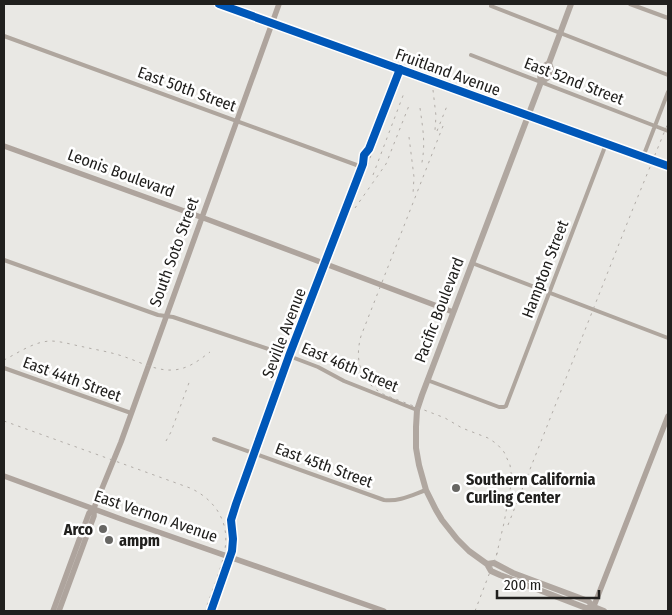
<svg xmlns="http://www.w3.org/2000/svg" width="672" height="615" viewBox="0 0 672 615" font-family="'Fira Sans Condensed',sans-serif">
	<rect width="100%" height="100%" fill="#e9e8e4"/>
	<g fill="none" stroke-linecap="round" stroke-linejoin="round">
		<path stroke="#afa69e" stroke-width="4" d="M630,4L668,18
			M491,6L668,75
			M4,36L362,167
			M471,55L668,131
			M643,157L668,92
			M4,260L158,315L173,317L289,356L318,367L344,381L417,410
			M325,263L363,164L364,155L369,149L400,69
			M472,263L668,338
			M4,368L131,413
			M427,380L499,407H504L506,406L606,144
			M214,439L384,500C399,502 412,495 426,490"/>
		<path stroke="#aea49d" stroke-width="5.5" d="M219,4L668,166
			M4,146L209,220L453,312
			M4,476L121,519L384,611
			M53,611L89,513L94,508
			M59,611L94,516V508L121,442L279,4
			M211,611L233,547C234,537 230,528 231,518L289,356L325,263
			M592,611L668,416"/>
		<path stroke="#b0a7a0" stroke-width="6" d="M571,4L549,63C540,68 539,73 541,82L422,395L417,410L416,427V448L419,465L426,490L436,510L442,520L457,539L469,551L487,564L491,571L500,575L586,608L594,607L604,611
			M541,82L547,78L551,69L549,63
			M487,564L494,563L513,573L588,601L594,607"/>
		<path stroke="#b2ada8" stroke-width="1" stroke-dasharray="2.5 5" stroke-linecap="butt" d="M433,90L436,116L435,130
			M420,108C423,130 426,145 421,167
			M443,126L361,336C354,361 361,383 385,395L445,418L462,428L488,438L497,444L504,452L510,465L512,479L504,523L496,557
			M437,131L447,106
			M409,137L414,177L413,194
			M373,175L404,93
			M355,208L386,164L410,103
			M340,235L402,76
			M4,360C18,353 33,342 50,341C61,341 73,345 84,347C97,350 111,352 125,357C140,362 156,371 173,370C188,369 198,361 210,352
			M4,421L190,488C201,493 210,500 217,510C232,533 225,554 217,578C213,589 209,600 205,611
			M166,441L171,432L190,380
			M508,525L632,211L668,123
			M475,611L498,551"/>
		<defs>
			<path id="cycleway" d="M219,4L668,166
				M211,611L232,551L233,539L231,520L236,504L289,356L363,164L364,155L369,149L400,69"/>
		</defs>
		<use href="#cycleway" stroke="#fff" stroke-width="11"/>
		<use href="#cycleway" stroke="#0057b8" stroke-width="8"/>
	</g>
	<g fill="#676663" stroke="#fff" stroke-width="2">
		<circle cx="456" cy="488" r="5"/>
		<circle cx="103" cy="529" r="5"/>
		<circle cx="109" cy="540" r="5"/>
	</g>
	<g text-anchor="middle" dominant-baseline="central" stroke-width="5" stroke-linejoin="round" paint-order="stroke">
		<g font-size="16" fill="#21201e" stroke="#fff">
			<text transform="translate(448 72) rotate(20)">Fruitland Avenue</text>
			<text transform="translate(574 81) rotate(21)">East 52nd Street</text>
			<text transform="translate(187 89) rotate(20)">East 50th Street</text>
			<text transform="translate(121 173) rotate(20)">Leonis Boulevard</text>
			<text transform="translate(174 252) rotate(-70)">South Soto Street</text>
			<text transform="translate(545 269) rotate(-69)">Hampton Street</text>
			<text transform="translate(439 310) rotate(-69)">Pacific Boulevard</text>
			<text transform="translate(284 333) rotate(-69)">Seville Avenue</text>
			<text transform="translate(350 367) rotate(23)">East 46th Street</text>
			<text transform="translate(72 379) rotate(20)">East 44th Street</text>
			<text transform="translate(324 465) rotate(20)">East 45th Street</text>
			<text transform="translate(156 516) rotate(19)">East Vernon Avenue</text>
		</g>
		<g font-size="16" font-weight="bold" fill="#21201e" stroke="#fff" text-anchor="start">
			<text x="466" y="479">Southern California<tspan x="466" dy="18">Curling Center</tspan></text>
			<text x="93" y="529" text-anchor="end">Arco</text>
			<text x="119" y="540">ampm</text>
		</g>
	</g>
	<rect width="672" height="615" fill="none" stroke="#21201e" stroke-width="10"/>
	<path d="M497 590v8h102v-8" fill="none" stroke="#21201e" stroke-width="2.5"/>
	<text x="504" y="590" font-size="15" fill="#21201e" stroke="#ffffff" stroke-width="4" paint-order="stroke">200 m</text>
</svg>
